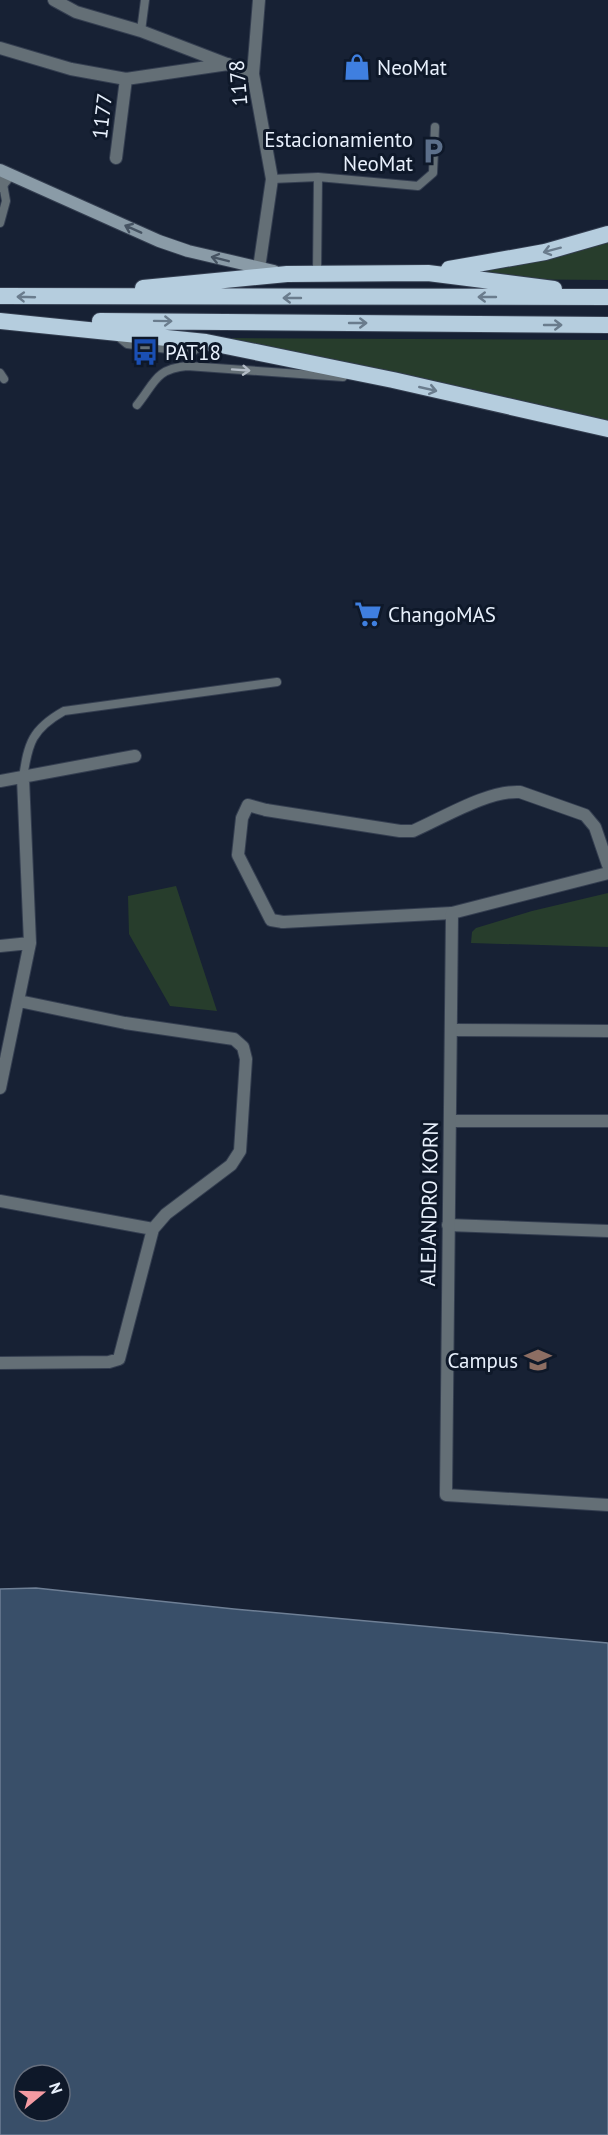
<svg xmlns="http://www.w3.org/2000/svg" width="608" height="2135" viewBox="0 0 608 2135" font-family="'PT Sans',sans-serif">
	<rect width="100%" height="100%" fill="#172134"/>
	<path fill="#273d2c" d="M608,234V280L472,279V267Z
		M221,338L608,340V423Z
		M176,886L217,1011L170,1006L129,934L128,896Z
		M608,893V947L471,943L472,932L476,928L532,911Z"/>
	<path fill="#394f69" stroke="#6e7f95" stroke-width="1.5" fill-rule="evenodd" d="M36,1588L234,1609L608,1643V2135H0V1589ZM24,2075H60V2111H24Z"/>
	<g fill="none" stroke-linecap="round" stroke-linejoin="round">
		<defs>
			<path id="service" d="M141,31L145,0
				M272,179L318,177L418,186L433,173L435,127
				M0,223L6,201L3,184
				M317,273L318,177
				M116,335L127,344L192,352L205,343
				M0,373L4,379
				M137,405C155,383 155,369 187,366L343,377
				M23,778C28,743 32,729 64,711L277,682"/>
			<path id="pedestrian" d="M266,810L248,805L242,818L238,855L271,920L283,922"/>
			<path id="minor" d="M54,0L76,12L141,31L253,74
				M259,0L253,74L272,179L259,268
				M0,48L71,69L126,79L228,64
				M116,158L126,79
				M0,186L9,175
				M0,781L135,756
				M266,810L400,831H413C443,818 488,790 520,792L585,815L595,827L608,865
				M283,922L452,913
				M0,946L30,943
				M452,1030L608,1031
				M0,1088L30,943L23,778
				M450,1121H608
				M0,1201L153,1229
				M448,1225L608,1231
				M0,1363L109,1362L119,1359L153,1229L166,1214L231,1165L240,1151L246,1059L243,1047L234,1039L125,1023L19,1001"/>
			<path id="tertiary" d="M608,873L452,913L446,1495L608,1505"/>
			<path id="secondary" d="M0,170L159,241L188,251L274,271"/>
			<path id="trunk" d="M449,269L545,252L608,234
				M143,288L287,274L428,273L554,289
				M0,296L608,297
				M0,321L206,342L393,380L608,429
				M100,321L608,325"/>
		</defs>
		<use href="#service" stroke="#343e50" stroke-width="10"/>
		<use href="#pedestrian" stroke="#343e50" stroke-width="14"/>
		<use href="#minor" stroke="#343e50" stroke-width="14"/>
		<use href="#tertiary" stroke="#343e50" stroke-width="14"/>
		<use href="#secondary" stroke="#343e50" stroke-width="14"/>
		<use href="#trunk" stroke="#343e50" stroke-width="18"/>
		<use href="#service" stroke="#646f76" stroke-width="8"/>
		<use href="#pedestrian" stroke="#646f76" stroke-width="12"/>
		<use href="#minor" stroke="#646f76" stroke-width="12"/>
		<use href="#tertiary" stroke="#646f76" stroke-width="12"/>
		<use href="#secondary" stroke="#8a9ba7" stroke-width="12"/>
		<use href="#trunk" stroke="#b5cdde" stroke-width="16"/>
	</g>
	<defs><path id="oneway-shaft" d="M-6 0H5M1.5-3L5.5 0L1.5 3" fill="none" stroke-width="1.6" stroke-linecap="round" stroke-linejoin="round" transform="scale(1.5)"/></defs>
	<g stroke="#465362">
		<use href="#oneway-shaft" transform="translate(133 229) rotate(-156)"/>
		<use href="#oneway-shaft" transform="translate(220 259) rotate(-166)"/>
	</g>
	<g stroke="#6a7c8d">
		<use href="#oneway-shaft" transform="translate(552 250) rotate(165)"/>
		<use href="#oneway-shaft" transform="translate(26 297) rotate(-178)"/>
		<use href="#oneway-shaft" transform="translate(487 297) rotate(180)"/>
		<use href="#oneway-shaft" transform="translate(292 298) rotate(180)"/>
		<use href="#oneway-shaft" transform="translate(163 321) rotate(1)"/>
		<use href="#oneway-shaft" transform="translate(358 323)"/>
		<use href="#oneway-shaft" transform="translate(553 325)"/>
		<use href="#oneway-shaft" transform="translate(428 389) rotate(13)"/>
	</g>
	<use stroke="#b3bcc6" href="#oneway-shaft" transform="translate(241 370) rotate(4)"/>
	<defs>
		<symbol id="shop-bare" viewBox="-9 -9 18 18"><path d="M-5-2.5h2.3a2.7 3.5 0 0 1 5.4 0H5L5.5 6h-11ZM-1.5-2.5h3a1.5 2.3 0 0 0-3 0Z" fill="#3f7fe0" stroke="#0e1829" stroke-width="2.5" paint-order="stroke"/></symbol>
		<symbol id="parking-bare" viewBox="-9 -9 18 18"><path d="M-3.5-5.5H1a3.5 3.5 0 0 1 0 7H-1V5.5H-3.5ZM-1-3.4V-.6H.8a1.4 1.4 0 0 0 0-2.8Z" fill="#5c6f8a" stroke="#0e1829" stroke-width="2.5" paint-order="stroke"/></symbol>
		<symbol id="bus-bare" viewBox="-9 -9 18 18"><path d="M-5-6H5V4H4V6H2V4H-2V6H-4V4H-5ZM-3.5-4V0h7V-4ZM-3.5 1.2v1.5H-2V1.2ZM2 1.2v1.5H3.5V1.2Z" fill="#1a4fb4" stroke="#0e1829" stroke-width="2.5" paint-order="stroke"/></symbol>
		<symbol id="supermarket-bare" viewBox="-9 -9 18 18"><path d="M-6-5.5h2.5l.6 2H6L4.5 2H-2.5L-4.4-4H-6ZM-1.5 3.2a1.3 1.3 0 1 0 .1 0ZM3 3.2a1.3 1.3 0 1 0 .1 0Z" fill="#3f7fe0" stroke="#0e1829" stroke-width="2.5" paint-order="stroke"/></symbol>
		<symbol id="university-bare" viewBox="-9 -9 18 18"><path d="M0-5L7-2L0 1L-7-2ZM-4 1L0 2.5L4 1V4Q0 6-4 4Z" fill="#8d6e63" stroke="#0e1829" stroke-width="2.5" paint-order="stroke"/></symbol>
	</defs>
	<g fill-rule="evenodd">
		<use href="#shop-bare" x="338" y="48" width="38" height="38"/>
		<use href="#parking-bare" x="414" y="132" width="38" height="38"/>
		<use href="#bus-bare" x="126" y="333" width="38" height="38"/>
		<use href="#supermarket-bare" x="349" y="595" width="38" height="38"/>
		<use href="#university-bare" x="519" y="1341" width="38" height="38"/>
	</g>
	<g text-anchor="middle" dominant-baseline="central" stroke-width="6" stroke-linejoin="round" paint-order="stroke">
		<g font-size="21" fill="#e8f0fc" stroke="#0e1829" text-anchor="start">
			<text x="377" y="67">NeoMat</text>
			<text x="413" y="139" text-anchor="end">Estacionamiento<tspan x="413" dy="24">NeoMat</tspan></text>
			<text x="165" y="352">PAT18</text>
			<text x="388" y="614">ChangoMAS</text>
			<text x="518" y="1360" text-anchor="end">Campus</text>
		</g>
		<g font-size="21" fill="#e8f0fc" stroke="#0e1829">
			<text transform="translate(238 83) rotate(-95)">1178</text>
			<text transform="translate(102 116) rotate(-83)">1177</text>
			<text transform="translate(429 1204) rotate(-89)">ALEJANDRO KORN</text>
		</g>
	</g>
	<g transform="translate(42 2093) rotate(71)"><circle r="28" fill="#0e1829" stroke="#656e7d" stroke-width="1.5"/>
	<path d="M0-4.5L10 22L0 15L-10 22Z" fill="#f49aa2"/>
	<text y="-9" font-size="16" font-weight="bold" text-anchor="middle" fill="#e8f0fc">N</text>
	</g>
</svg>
